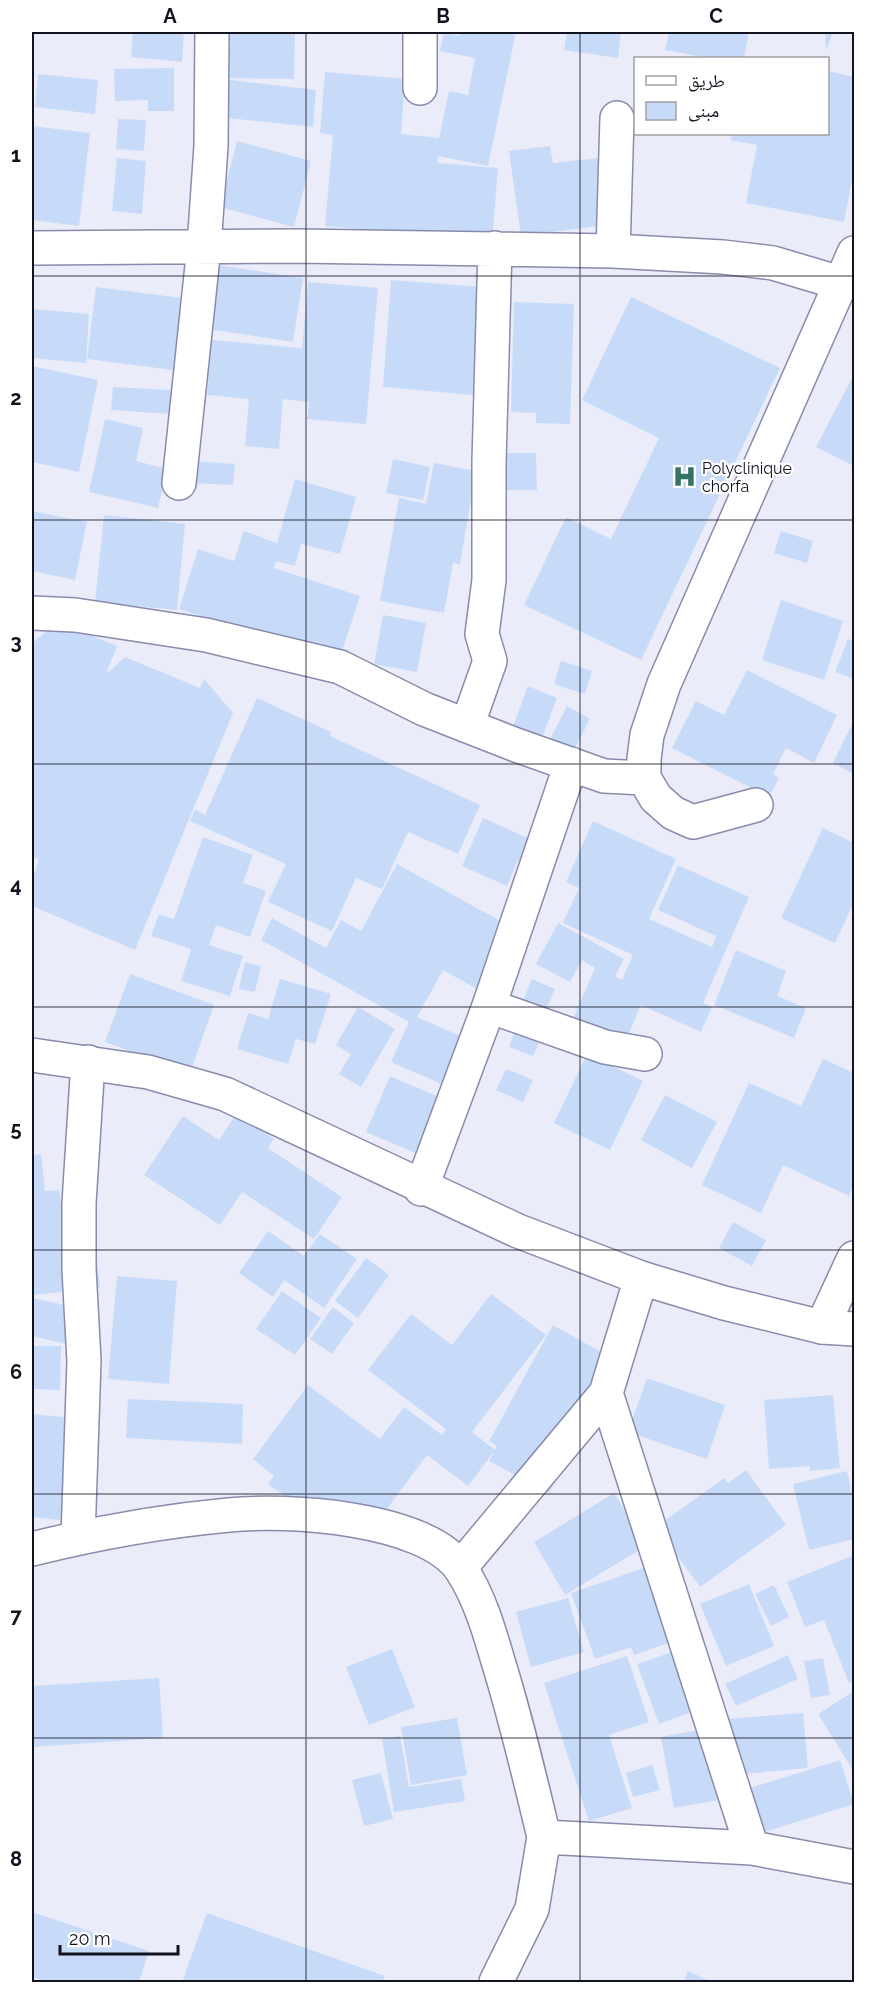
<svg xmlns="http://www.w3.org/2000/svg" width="886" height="2014" viewBox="0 0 886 2014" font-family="Raleway,'Noto Naskh Arabic',sans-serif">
	<rect width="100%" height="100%" fill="#ebecfa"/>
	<path fill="#c7dbf9" d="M133,32H184L182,62L131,57Z
		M224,32H295L294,79L224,78Z
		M444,32L460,36V32H516L488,166L438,156L437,163L498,168L492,241L325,226L333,135L320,133L325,72L405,79L401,134L439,138L449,91L468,95L475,58L440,51Z
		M567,32H621L618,58L564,50Z
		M669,32H749L744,58H709L665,50Z
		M825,32H833L826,50Z
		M174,68V111H148V100L115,101L114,69Z
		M828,71L854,77V169L844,222L746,203L757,145L731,140L732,134H828Z
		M38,74L98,80L95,114L35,107Z
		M222,79L316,90L313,127L218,117Z
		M118,119L146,120L144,151L116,149Z
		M32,126L90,133L79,226L32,220Z
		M237,141L311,161L294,227L220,207Z
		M550,146L553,163L598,158L607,225L521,236L509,151Z
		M117,158L146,161L142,214L112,211Z
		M211,264L303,278L293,342L201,328Z
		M391,280L493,288L484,396L383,387Z
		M308,282L378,288L366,424L307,419L309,402L283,399L279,449L245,446L249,399L207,395L212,340L302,348Z
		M96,287L182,298L173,370L87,359Z
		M631,297L780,368L641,660L524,605L566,517L611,539L659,438L582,400Z
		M514,302L574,304L570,424L536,423V413L511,412Z
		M32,309L89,314L86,363L32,358Z
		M32,366L98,380L79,472L32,462Z
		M854,374V466L816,447Z
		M113,387L171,390L170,414L111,410Z
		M105,419L143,428L136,461L167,469L158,508L89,492Z
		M500,453H536L537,490H500Z
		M393,459L430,467L423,500L386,493Z
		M192,461L235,464L233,485L190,483Z
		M434,463L476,471L460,564L453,563L444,613L380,601L399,498L426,504Z
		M295,479L356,497L340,554L301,544L295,566L276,561L274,568L360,596L339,661L179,609L198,549L234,561L244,531L277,543Z
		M32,511L87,522L75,580L32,571Z
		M104,515L185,524L177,610L95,602Z
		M781,531L813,541L807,563L774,553Z
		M781,600L843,621L824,680L762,660Z
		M383,615L426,623L417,672L374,664Z
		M57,621L117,646L106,674L125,657L200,688L204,679L233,713L135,950L32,906V879L39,860L32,856V644Z
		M848,639L854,641V679L835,672Z
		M561,661L592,671L585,694L554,684Z
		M747,670L837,715L814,763L786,748L773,774L779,778L769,797L672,748L696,701L724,715Z
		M528,686L557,698L539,746L510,734Z
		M257,698L331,732L330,736L480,805L458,854L408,832L382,889L356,878L332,931L268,902L286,864L190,821L195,809L205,815Z
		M567,706L590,719L572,754L549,741Z
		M854,720V774L833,763Z
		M483,818L547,847L537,868L518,860L507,886L462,866Z
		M593,821L676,859L649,919L712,947L716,936L658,910L678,865L749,897L703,1003L712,1007L701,1032L641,1005L624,1044L572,1021L595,968L582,960L570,982L536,964L558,923L624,959L615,976L622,980L633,955L563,923L579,888L566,882Z
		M823,828L854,843V902L835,943L781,918Z
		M203,837L253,855L243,883L266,891L250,937L216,925L209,945L243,956L230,996L181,981L191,949L151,936L159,914L174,919Z
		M397,864L524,934L490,965L477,989L443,970L417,1017L472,1041L451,1088L391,1062L409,1022L261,940L272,918L326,948L341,920L361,931Z
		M736,950L786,971L777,996L806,1008L794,1038L714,1005Z
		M245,962L261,966L255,992L239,989Z
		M130,974L214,1005L190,1073L105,1042Z
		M280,979L331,994L315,1044L296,1039L288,1064L237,1049L248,1013L268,1019Z
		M532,979L555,989L542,1019L519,1010Z
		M358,1007L395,1029L361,1087L339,1074L351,1054L336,1045Z
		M514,1033L539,1043L533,1056L509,1047Z
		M587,1054L643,1081L610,1150L554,1123Z
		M823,1059L854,1073V1184L849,1196L783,1165L761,1213L702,1185L749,1083L801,1106Z
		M506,1069L533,1080L523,1102L496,1090Z
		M390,1076L448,1101L443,1165L366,1132Z
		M665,1095L717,1122L692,1168L641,1140Z
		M236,1114L274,1139L268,1148L342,1197L314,1239L242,1192L220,1225L144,1175L183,1116L219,1140Z
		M41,1154L45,1191L59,1190L63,1220L92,1216L100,1288L32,1295V1155Z
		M733,1222L766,1240L752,1266L719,1248Z
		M268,1231L304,1256L320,1234L357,1259L324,1308L284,1280L273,1297L239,1273Z
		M366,1258L389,1275L358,1318L335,1301Z
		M117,1276L177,1281L169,1384L108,1379Z
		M282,1291L321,1318L295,1355L256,1329Z
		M491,1294L546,1335L472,1432L495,1450L468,1486L427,1455L377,1522L334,1532L268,1484L274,1476L253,1459L308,1385L380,1439L404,1407L442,1435L446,1429L368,1370L411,1314L452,1345Z
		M32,1298L74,1307L66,1344L32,1336Z
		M333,1307L354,1323L332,1354L310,1339Z
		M553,1325L620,1363L549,1493L489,1461L497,1446L489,1441Z
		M32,1346H61L60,1390L32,1389Z
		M647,1378L725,1405L707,1459L628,1432Z
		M833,1395L840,1468L810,1471V1466L769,1469L764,1400Z
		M128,1399L243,1404L242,1444L126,1438Z
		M32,1414L71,1418L60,1520L32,1517Z
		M746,1470L786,1525L700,1587L656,1527L724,1478L728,1483Z
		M847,1471L854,1502V1539L809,1550L793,1484Z
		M614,1493L646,1546L565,1595L534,1542Z
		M854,1555V1681L849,1683L824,1620L805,1627L787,1582Z
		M652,1565L677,1640L634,1655L631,1647L595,1659L571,1593Z
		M749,1584L774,1646L726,1666L700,1604Z
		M774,1585L789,1617L771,1626L755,1594Z
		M568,1598L584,1652L531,1667L516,1612Z
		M684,1648L705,1707L659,1724L637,1664Z
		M392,1649L415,1707L369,1725L346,1667Z
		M788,1655L798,1679L736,1706L725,1684Z
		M627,1656L649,1722L609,1735L632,1808L589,1821L544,1683Z
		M823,1658L830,1695L811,1698L804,1661Z
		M159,1678L163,1738L32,1747V1686Z
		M854,1691V1772L818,1714Z
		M803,1713L808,1768L734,1775L728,1719Z
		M457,1718L467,1775L411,1785L401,1727Z
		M711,1728L725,1799L674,1808L661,1737Z
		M400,1736L409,1787L461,1779L465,1801L394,1812L382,1739Z
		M840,1760L854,1804L761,1833L747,1789Z
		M652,1765L660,1790L633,1797L626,1773Z
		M381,1773L393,1819L364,1826L352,1780Z
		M32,1912L149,1951L139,1982H48L32,1977Z
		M207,1913L385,1976L382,1982H182Z
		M688,1971L712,1982H683Z"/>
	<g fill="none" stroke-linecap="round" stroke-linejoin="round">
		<defs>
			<path id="minor" d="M420,88V32
				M32,248L297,246L613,251L723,257L773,263L840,283
				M613,251L617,118
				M179,483L204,247L211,146L212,32
				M32,613L75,615L206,635L340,667L424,709L516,745L604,776L644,778
				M467,726L490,661L482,634L489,580V462L495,248
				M756,805L693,822L673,813L656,798L644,778V759L647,735L664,684L854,253
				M489,1006L605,1047L645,1054
				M421,1189L489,1006L571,764
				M641,1278L606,1393L752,1848
				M822,1327L854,1258
				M78,1538L84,1361L79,1269V1203L88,1062
				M32,1549C96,1533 163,1521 229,1515C287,1509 425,1517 461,1569C479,1596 489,1630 498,1661C516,1719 530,1778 544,1837L752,1848L854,1867
				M460,1568L606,1393
				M496,1982L532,1909L544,1837"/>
			<path id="tertiary" d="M32,1055L148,1072L225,1094L518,1231L641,1278L724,1303L822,1327L854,1329"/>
		</defs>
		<use href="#minor" stroke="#888bab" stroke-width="36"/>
		<use href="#tertiary" stroke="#888bab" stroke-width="36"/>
		<use href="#minor" stroke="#fff" stroke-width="33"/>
		<use href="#tertiary" stroke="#fff" stroke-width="33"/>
	</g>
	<path fill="none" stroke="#12131f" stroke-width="1.5" stroke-opacity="0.55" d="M306,32V1982M580,32V1982M32,276H854M32,520H854M32,764H854M32,1007H854M32,1250H854M32,1494H854M32,1738H854"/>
	<defs>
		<symbol id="hospital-bare" viewBox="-9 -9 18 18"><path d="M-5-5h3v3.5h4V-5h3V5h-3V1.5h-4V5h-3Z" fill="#347463" stroke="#fff" stroke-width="2.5" paint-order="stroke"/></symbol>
	</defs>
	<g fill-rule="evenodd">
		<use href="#hospital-bare" x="668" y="460" width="33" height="33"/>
	</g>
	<g text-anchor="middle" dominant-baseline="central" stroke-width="4.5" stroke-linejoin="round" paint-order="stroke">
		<g font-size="16" fill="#12131f" stroke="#fff" text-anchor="start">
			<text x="702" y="468">Polyclinique<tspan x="702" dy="18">chorfa</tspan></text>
		</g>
	</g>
	<rect width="886" height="2014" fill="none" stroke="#ffffff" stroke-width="66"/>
	<rect x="634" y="57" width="195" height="78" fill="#ffffff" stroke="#a0a1a5" stroke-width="1.5"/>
	<rect x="646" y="76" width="30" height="9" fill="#ffffff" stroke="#a0a1a5" stroke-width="1.5"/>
	<text x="688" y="87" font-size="18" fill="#12131f">طريق</text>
	<rect x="646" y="102" width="30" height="18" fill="#c7dbf9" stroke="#a0a1a5" stroke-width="1.5"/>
	<text x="688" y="117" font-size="18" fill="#12131f">مبنى</text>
	<path d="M60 1945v9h118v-9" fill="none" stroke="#12131f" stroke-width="3"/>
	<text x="69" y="1945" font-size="18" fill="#12131f" stroke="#ffffff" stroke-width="4.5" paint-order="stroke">20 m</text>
	<rect x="33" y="33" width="820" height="1948" fill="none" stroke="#12131f" stroke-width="2"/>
	<g font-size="20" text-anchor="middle" font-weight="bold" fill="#12131f">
		<text x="170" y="23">A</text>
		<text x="443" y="23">B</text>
		<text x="716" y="23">C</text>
		<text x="16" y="162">1</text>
		<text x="16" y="405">2</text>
		<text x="16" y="649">3</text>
		<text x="16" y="892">4</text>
		<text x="16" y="1136">5</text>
		<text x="16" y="1379">6</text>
		<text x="16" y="1623">7</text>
		<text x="16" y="1866">8</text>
	</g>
</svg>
